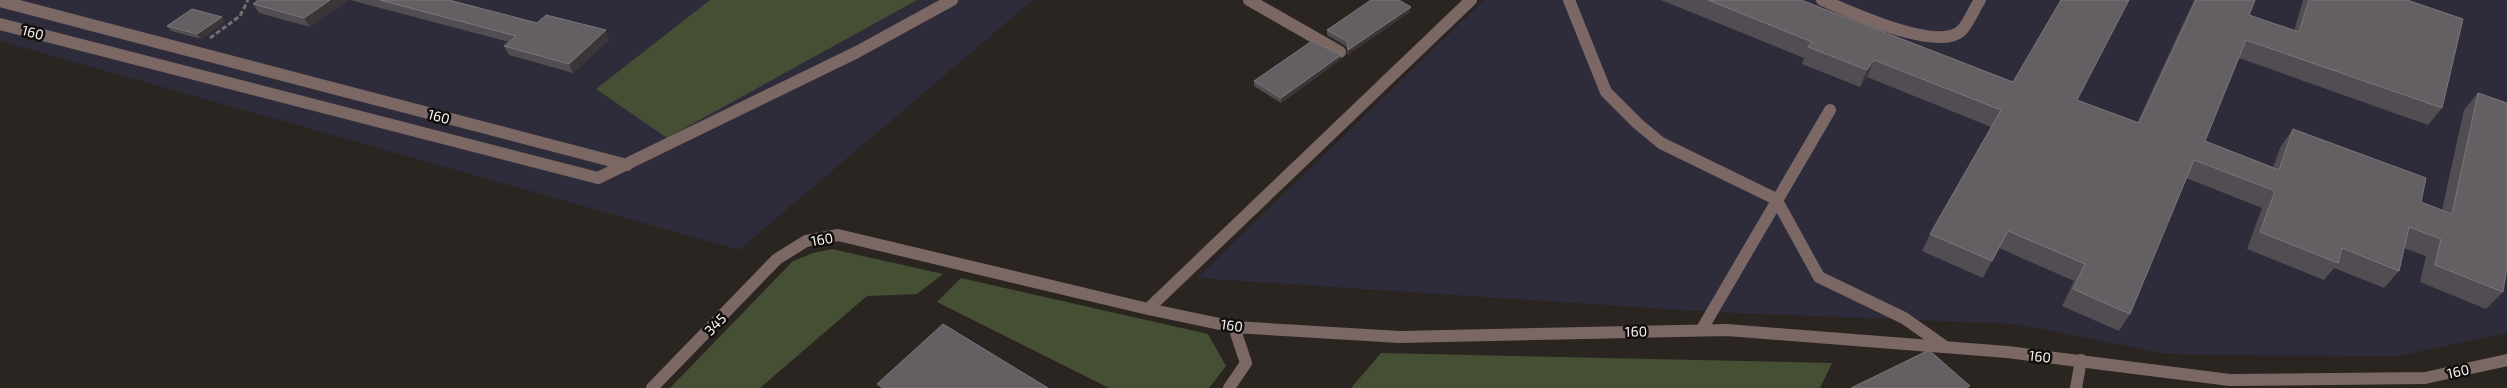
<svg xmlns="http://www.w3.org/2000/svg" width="2507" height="388" viewBox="0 0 2507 388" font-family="'Exo 2',sans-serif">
	<rect width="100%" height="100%" fill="#2b2522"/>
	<path fill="#2e2b3b" d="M0,0H1033L739,250L0,41Z
		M1484,0H2507V333L2398,356L2208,355L2162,353L2017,324L1712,312L1197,278Z"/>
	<path fill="#454f34" d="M710,0H917L667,138L596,89Z
		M832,249L943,274L917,294L867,296L760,388H670L793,261L813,253Z
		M961,278L1208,334L1226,366L1209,388H1109L937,302Z
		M1381,353L1832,363L1820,388H1351Z"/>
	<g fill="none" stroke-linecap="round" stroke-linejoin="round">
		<path stroke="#76706e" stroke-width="3" stroke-dasharray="5 2.5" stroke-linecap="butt" d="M210,38L240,16L248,0"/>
		<path stroke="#7b6865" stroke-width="12" d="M1249,0L1340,52
			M1569,0L1606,92L1637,123L1661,143L1776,199L1819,277L1904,318L1944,346
			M1822,0C1849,11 1939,54 1962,30C1969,22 1974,9 1980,0
			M0,1L627,165
			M0,24L598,178L857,52L952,0
			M1148,309L1471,0
			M1702,329L1830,110
			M652,388L777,259L806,241L838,235L1148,309L1234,327L1400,337L1727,330L2007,352L2230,380L2425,378L2507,360
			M1229,388L1246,363L1234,327
			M2076,388L2081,360"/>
	</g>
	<path fill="#524d52" d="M258,0H348L310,27L259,13L253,4Z
		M350,0H449L537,23L609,40L573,73L509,55L504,46L509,42Z
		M1661,0H1801L2013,82L2077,100L2137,123L2194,0H2255L2249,15L2294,31L2303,0H2407L2442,108L2428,125L2239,58L2205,141L2273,167L2281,146L2293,129L2421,202L2442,210L2464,110L2478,93L2503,292L2486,309L2420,282L2426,256L2404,248L2399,271L2384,288L2334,268L2324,280L2247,249L2262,208L2186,178L2130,314L2119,331L2062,306L2074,281L1999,248L1983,278L1922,251L1930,234L1991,127L1867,77L1860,87L1802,64L1804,58Z
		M1410,12L1347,55V48L1344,45L1327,35V30Z
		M225,22L201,39L171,31L167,26Z
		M1340,60L1281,103L1254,86V81Z"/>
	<path fill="#3b3538" d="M330,0H348L310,27L304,18Z
		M1411,7L1410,12L1347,55L1348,50Z
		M222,17L225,22L201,39L197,34Z
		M606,30L609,40L573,73L569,64Z
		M1341,55L1340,60L1281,103V98Z
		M1874,60L1867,77L1860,87L1867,70Z"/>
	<path fill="#635f63" stroke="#7b767a" d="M258,0H330L304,18L253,4Z
		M380,0H449L537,23L546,15L606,30L569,64L504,46L516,36Z
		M1371,0H1399L1411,7L1348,50V43L1345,40L1327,30Z
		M1708,0H1801L2013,82L2061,0H2129L2077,100L2139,123L2196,0H2255L2249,15L2299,32L2309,0H2407L2463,19L2442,108L2246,40L2205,141L2279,170L2293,129L2426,178L2421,202L2452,214L2478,93L2507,103V267L2503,292L2435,265L2441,239L2409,227L2399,271L2342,248L2338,263L2260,232L2275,191L2194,160L2130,314L2073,289L2085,264L2008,231L1992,261L1930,234L2001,110L1874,60L1867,70L1808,47L1812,42Z
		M192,9L222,17L197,34L167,26Z
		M1312,41L1341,55L1281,98L1254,81Z
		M943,324L1048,388H883L877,384Z
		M1929,350L1970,386L1965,388H1851Z"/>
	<g text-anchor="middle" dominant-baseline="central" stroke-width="5" stroke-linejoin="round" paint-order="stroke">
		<g font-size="14" fill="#f8f4f2" stroke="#110e0d">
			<text transform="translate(33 32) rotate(15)">160</text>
			<text transform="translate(439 116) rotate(15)">160</text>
			<text transform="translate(822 239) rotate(-10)">160</text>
			<text transform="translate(715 324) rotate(-46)">345</text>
			<text transform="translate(1232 325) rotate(8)">160</text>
			<text transform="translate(1636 331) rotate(-1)">160</text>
			<text transform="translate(2040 356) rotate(6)">160</text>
			<text transform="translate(2458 371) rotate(-12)">160</text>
		</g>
	</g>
</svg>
